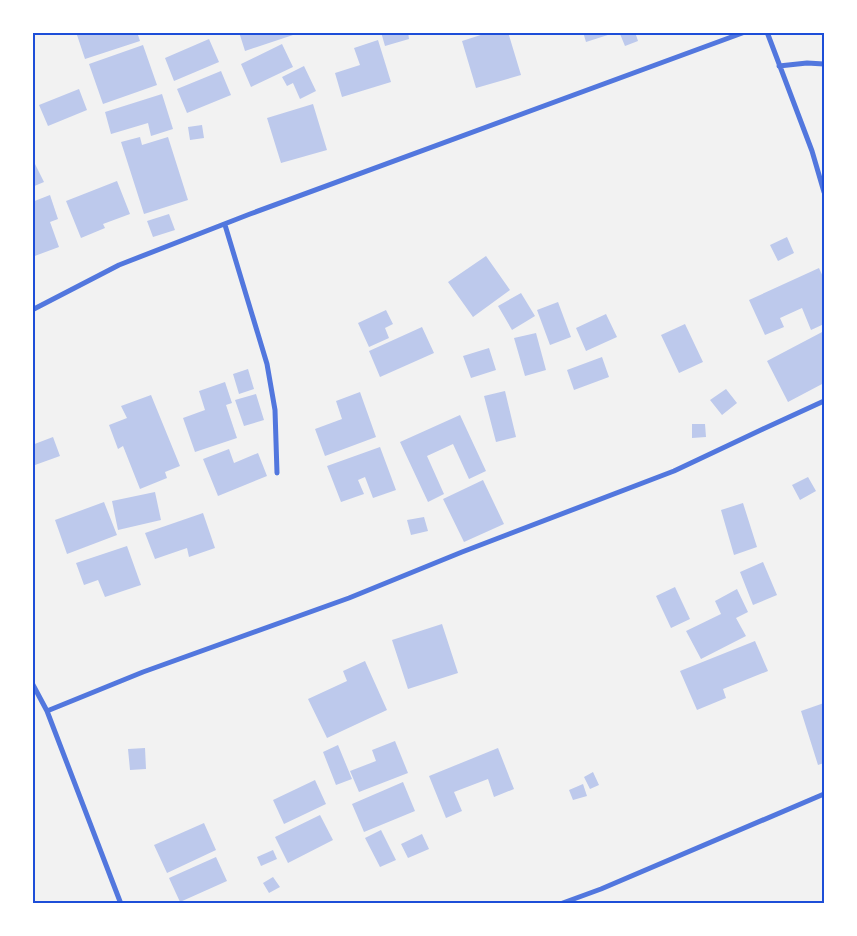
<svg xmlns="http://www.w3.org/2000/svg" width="857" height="936" viewBox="0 0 857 936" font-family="'Roboto Serif',serif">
	<rect width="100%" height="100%" fill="#f2f2f2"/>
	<path fill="#bdc9ec" d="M76,32H137L140,41L85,59Z
		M239,32H292L293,35L245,51Z
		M381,32H408L409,39L385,46Z
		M490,32H508L521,75L476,88L462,41Z
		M583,32H614V33L586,42Z
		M624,32H635L638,41L625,46L620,34Z
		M209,39L219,62L174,81L165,58Z
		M378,40L391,82L342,97L335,73L360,65L354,48Z
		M282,44L293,67L251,87L241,64Z
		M143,45L157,85L103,104L89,64Z
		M304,66L316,91L300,99L293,83L287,86L282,77Z
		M221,71L231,95L187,113L177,89Z
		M79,89L87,110L48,126L39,105Z
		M162,94L173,129L151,136L148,123L111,134L105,112Z
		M313,104L327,150L281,163L267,118Z
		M202,125L204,138L190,140L188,127Z
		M140,137L142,145L168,137L188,200L144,214L121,142Z
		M32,158L44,182L32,187Z
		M117,181L130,214L103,224L105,228L81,238L66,201Z
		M50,195L58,219L50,222L59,247L32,257V202Z
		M169,214L175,230L153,237L147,221Z
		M787,237L794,253L778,261L770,245Z
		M486,256L510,290L473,317L448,282Z
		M819,268L824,279V324L811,330L802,308L780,318L784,327L765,335L749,300Z
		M521,293L535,316L512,330L498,306Z
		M558,302L571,337L550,345L537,310Z
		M386,310L393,324L385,328L389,338L369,347L358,323Z
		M606,314L617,337L586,351L576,328Z
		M685,324L703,362L679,373L661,335Z
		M422,327L434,353L380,377L369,351Z
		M824,331V383L788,402L767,361Z
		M536,333L546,370L525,376L514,338Z
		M489,348L496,370L471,378L463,356Z
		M602,357L609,377L574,390L567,370Z
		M248,369L254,389L239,394L233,374Z
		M225,382L232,403L226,405L237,438L195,452L183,418L205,410L199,391Z
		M726,389L737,403L722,415L710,400Z
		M505,391L516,437L496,442L484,396Z
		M360,392L376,437L325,456L315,429L342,419L336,401Z
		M256,394L264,420L244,426L235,400Z
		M151,395L180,466L165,472L167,478L140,489L123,446L118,449L109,425L127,418L121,406Z
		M460,415L486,471L469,479L453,444L427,456L444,494L428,502L400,442Z
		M692,424H705L706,437L692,438Z
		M53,437L60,456L35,465L32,457V445Z
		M380,447L396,490L373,498L365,477L358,480L364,494L341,502L327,466Z
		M229,449L234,463L258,453L267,476L218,496L203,459Z
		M808,477L816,491L800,500L792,485Z
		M483,480L504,524L464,542L443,499Z
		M155,492L161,520L118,530L112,501Z
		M104,502L117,535L67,554L55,520Z
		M743,503L757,547L734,555L721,510Z
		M203,513L215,548L189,557L187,548L155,559L145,533Z
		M424,517L428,531L411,535L407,520Z
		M127,546L141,585L105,597L98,580L84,585L76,563Z
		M763,562L777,595L753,605L740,572Z
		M675,587L690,619L671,628L656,596Z
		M737,589L748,612L736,618L746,636L701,659L686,631L721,614L715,601Z
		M442,624L458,673L408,689L392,640Z
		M755,641L768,671L723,689L726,698L697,710L680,671Z
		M365,661L387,710L327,738L308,699L347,681L343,671Z
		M824,703V763L818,765L801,711Z
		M395,741L408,773L359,792L350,771L376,761L372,750Z
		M338,745L352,779L336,785L323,752Z
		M145,748L146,769L130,770L128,749Z
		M498,748L514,789L494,797L488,779L454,792L462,811L446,818L429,776Z
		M593,772L599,785L590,789L584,777Z
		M315,780L326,804L284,824L273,800Z
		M403,782L415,811L364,832L352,804Z
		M583,784L587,796L573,800L569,790Z
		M320,815L333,840L288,863L275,837Z
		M204,823L216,850L167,873L154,845Z
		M381,830L396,860L380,867L365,838Z
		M422,834L429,849L408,858L401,844Z
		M273,850L277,859L261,866L257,857Z
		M216,857L227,881L180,902L169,878Z
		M273,877L280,887L269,893L263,883Z"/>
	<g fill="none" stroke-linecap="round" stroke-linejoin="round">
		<path stroke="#5277de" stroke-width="5" d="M767,32L812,151L824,192
			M779,66L807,63L824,64
			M225,225L267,364L275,410L277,473
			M32,310L119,265L250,214L745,32
			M32,683L47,711L121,904
			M47,711L143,672L349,598L462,552L674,471L763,429L824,401
			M560,904L601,889L824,794"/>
	</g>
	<rect width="857" height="936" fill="none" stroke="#ffffff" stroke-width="68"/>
	<rect x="34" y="34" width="789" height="868" fill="none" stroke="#1d4ed8" stroke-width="2"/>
</svg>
